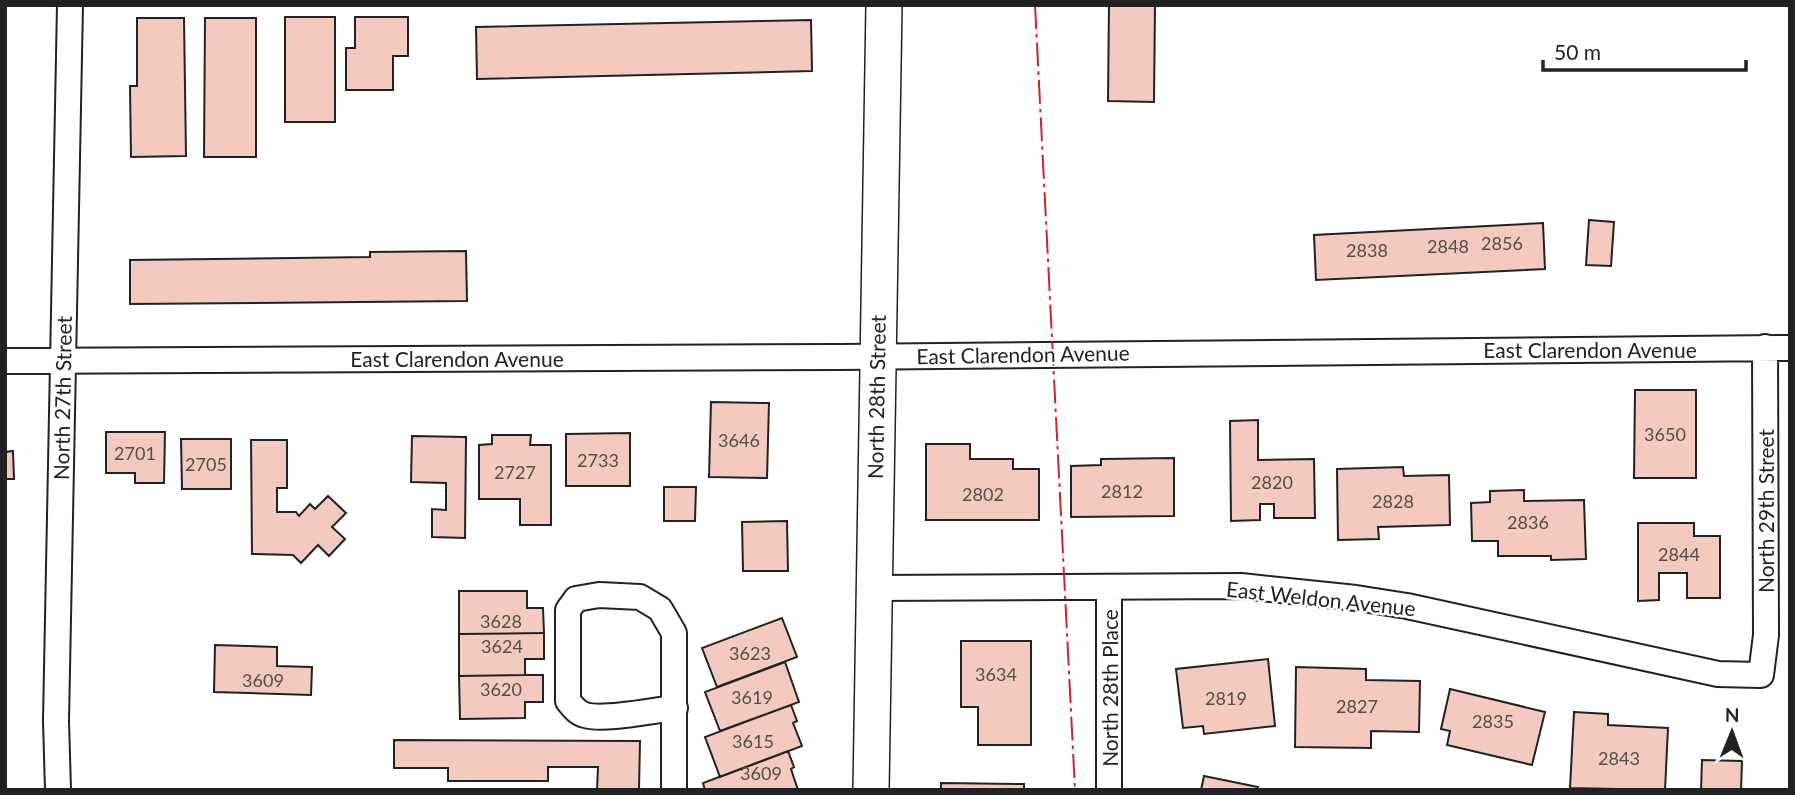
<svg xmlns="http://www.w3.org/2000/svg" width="1795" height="795" viewBox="0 0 1795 795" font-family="Lato,sans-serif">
	<rect width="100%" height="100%" fill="#fff"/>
	<path fill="#f3c9c0" stroke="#222" stroke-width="2" d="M1109,5H1155L1154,102L1108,101Z
		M285,17H335V122H285Z
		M355,17H408V56H393V90H346V48H355Z
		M137,18H184L186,156L131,157L130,86H137Z
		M205,18H256V157H204Z
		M811,20L812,71L477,79L476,27Z
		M1589,220L1614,222L1611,266L1586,265Z
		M1543,223L1545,269L1316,280L1314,235Z
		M466,251L467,301L130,304V260L370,257V252Z
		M1635,390H1696V478H1634Z
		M711,402L769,403L767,478L709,477Z
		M1258,420V460L1314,459L1315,518H1274V504H1260V520L1231,521L1230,421Z
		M106,432H165L164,483H135V473H106Z
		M630,433V486H566V434Z
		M492,435H531L530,445H551V525H520V499H479V445L492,444Z
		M412,436L466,437L465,538L432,537V509L446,510V483L411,482Z
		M181,439H231V489H182Z
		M251,440H287V488H277V512H296L299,516L310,504L315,509L328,496L346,513L332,527L345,539L329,556L318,545L301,563L293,555L252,554Z
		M926,444H970V459H1013V469H1039V520H926Z
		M13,451L14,479H5V452Z
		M1174,458V516L1071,517V466L1101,465V459Z
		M1403,467L1404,476L1449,475L1450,525L1378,527L1379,539L1338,540L1337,469Z
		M664,487H696L695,521H664Z
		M1524,490V501L1584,500L1586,559L1551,560V556H1498V541H1472L1471,503L1490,502V491Z
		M787,521L788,571H743L742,522Z
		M1638,523H1694V536H1720V598H1687V573H1659V600L1638,601Z
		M459,591H527V608H543L544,633L459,634Z
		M782,618L797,657L717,687L702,648Z
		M544,633V659H525V675L459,676V634Z
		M961,641H1031V745H978V707H961Z
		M215,645L277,647V666L312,667L311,695L214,692Z
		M1268,659L1275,726L1204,734L1203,726L1183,728L1176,669Z
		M785,662L799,702L720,731L705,692Z
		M1296,667L1366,669V680L1420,681L1419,732L1371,731V748L1295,747Z
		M525,675H543V702H525V718L460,719L459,676Z
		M1450,689L1545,712L1532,765L1447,745L1450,731L1441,729Z
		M791,705L797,721L793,723L802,746L720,777L705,737Z
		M1574,712L1608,714V725L1668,728L1665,790L1570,788Z
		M394,740L640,741L639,790H597L598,767H548V781H448V768H394Z
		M788,751L794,767L791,769L798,790H705L703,783Z
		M1702,760L1742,761L1741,790H1701Z
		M1204,776L1258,787L1257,790H1201Z
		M941,783L1024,784V790H941Z"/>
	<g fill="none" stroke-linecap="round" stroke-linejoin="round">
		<defs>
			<path id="street" d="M5,361L839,357L1790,348
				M1109,587V790
				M873,588L1241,586L1356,598L1407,606L1718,674L1761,675L1766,635L1765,347
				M58,790L56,721L70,5
				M674,790V633L660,609L640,597L599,595L576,599L568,610V701C573,707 577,713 585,715C604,721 654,710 675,708"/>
			<path id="secondary" d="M871,790L884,5"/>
		</defs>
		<use href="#street" stroke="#222" stroke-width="28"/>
		<use href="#secondary" stroke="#222" stroke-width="38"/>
		<use href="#street" stroke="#fff" stroke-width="24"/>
		<use href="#secondary" stroke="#fff" stroke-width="35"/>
		<path stroke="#c62828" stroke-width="2" stroke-dasharray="24 5 3.5 5" stroke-linecap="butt" d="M1035,5L1075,790"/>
	</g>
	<g text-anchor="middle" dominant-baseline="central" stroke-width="5" stroke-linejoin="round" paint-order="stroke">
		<g font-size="18" fill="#564c4a">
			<text x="1502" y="243">2856</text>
			<text x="1448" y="246">2848</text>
			<text x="1367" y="250">2838</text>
			<text x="1665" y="434">3650</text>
			<text x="739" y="440">3646</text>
			<text x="135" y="453">2701</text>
			<text x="598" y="460">2733</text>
			<text x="206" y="464">2705</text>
			<text x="515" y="472">2727</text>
			<text x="1272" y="482">2820</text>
			<text x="1122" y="491">2812</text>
			<text x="983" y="494">2802</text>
			<text x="1393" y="501">2828</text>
			<text x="1528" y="522">2836</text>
			<text x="1679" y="554">2844</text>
			<text x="501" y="621">3628</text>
			<text x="502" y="646">3624</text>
			<text x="750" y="653">3623</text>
			<text x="996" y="674">3634</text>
			<text x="263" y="680">3609</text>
			<text x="501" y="689">3620</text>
			<text x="752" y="697">3619</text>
			<text x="1226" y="698">2819</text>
			<text x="1357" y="706">2827</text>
			<text x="1493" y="721">2835</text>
			<text x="753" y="741">3615</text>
			<text x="1619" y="758">2843</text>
			<text x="761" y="773">3609</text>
		</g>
		<g font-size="21" fill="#222" stroke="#fff">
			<text x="1590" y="349">East Clarendon Avenue</text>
			<text transform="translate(1023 354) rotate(-1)">East Clarendon Avenue</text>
			<text x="457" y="358">East Clarendon Avenue</text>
			<text transform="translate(876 397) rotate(-89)">North 28th Street</text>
			<text transform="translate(62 398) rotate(-89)">North 27th Street</text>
			<text transform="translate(1765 511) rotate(-90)">North 29th Street</text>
			<text transform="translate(1321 598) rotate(6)">East Weldon Avenue</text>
			<text transform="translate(1109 688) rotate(-90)">North 28th Place</text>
		</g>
	</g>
	<rect width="1795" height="795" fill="none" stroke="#222222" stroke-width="14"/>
	<g transform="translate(1732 732) rotate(1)" stroke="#ffffff" stroke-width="5" paint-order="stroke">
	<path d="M0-5L12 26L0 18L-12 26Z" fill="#222222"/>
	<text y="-10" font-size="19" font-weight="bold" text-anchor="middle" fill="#222222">N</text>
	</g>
	<path d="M1543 60v10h203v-10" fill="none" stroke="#222222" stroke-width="3.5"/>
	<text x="1554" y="60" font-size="21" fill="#222222" stroke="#ffffff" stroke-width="5" paint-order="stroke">50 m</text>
</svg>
